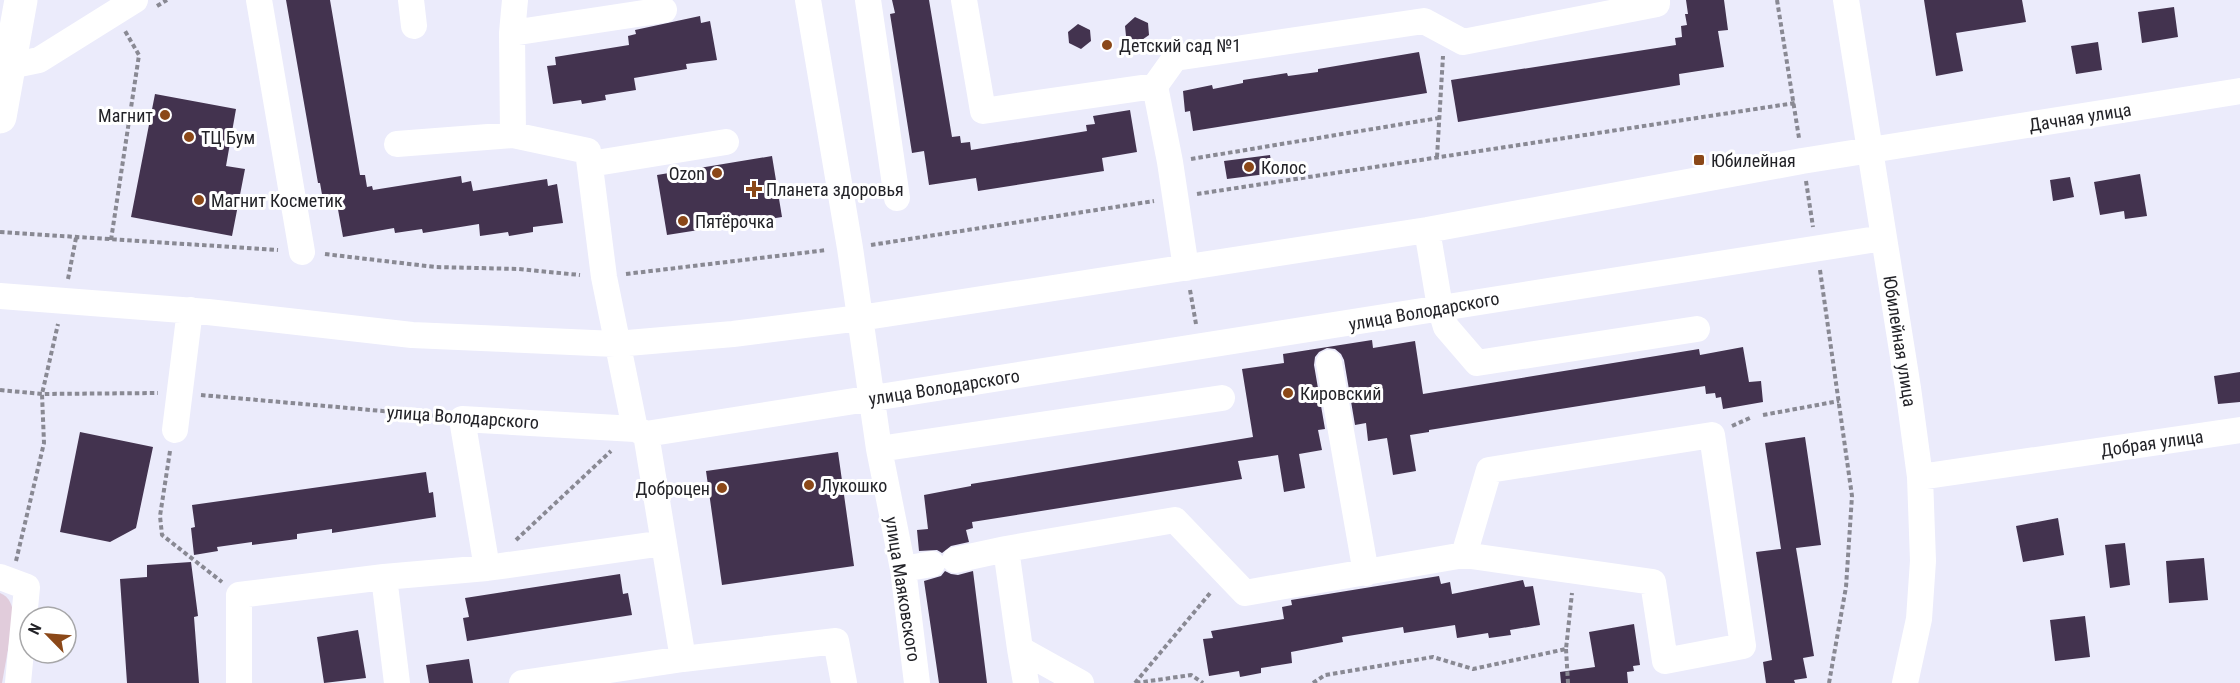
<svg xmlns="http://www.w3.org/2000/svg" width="2240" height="683" viewBox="0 0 2240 683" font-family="'Roboto Condensed',sans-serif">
	<rect width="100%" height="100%" fill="#ebebfb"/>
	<path fill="#e1ccdb" d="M0,593C10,597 12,605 14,616L2,683H0Z"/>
	<path fill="#43334f" d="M286,0H330L360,175H365L367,187L372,186L373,190L461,176L462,183L471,181L473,191L547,179L548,186L557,184L563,223L533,227V232L509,236L508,232L480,236L479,224L423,233L422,229L395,233L394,228L343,237L337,204L324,206L320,183H318Z
		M892,0H929L952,137L960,136L961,143L970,142L971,150L1087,131L1086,125L1095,124L1093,116L1130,110L1137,152L1102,158L1104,171L978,191L976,178L929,185L924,151L912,153L890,14L895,13Z
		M1686,0H1724L1728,30L1718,31L1724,67L1679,74L1680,85L1458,122L1451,80L1676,45L1675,38L1682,37L1681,26L1687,25L1685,14H1688Z
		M1924,0H2022L2026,22L1956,33L1963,71L1936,76Z
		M2174,7L2178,37L2142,43L2138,12Z
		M700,16L701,23L710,21L717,60L686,64L687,69L634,78L636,90L605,95L606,100L582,104L581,100L553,104L547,66L556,65L555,57L629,45L628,36L636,34L635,30Z
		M1135,17L1148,23L1149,35L1139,42L1126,36L1125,26Z
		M1078,24L1090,30L1091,41L1081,49L1069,43L1068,32Z
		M2098,42L2102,70L2076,74L2071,46Z
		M1419,52L1427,93L1193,131L1190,111L1185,112L1183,91L1212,85L1213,89L1243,83V80L1287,73L1288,76L1318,72V69Z
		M155,94L236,109L226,166L245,169L232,236L131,217Z
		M1270,155L1273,173L1227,179L1224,161Z
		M772,156L782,217L667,235L657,175Z
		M2140,174L2147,216L2125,219L2124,211L2100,215L2094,182Z
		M2070,177L2074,197L2053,201L2050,180Z
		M1372,340L1373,348L1415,341L1423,394L1699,349L1700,355L1743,347L1749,382L1761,381L1763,402L1723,409L1721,397L1716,398L1715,393L1706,394L1705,386L1429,430V432L1410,435L1416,471L1393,475L1387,438L1368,441L1366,423L1355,425L1344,360L1341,354L1335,349L1327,348L1319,352L1315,357L1314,365L1325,429L1318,430L1322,450L1299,454L1305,488L1284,492L1278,455L1238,461L1242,479L972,522L973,528L966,530L969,542L951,546L942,553L937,550L919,551L917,530L928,529L924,495L971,486V484L1253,437L1242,369L1284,363L1283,354Z
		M2240,372V402L2218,404L2214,376Z
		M80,432L153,447L136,528L110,542L60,532Z
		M1805,437L1821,545L1796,548L1814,656L1803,658L1807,678L1794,680L1795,683H1766L1763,662L1772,660L1756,552L1781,549L1765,443Z
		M838,452L854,566L722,585L706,471Z
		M426,472L429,493L433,492L436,517L332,533V529L297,534V539L252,545V542L217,547L218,551L194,555L191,528L195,527L192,505Z
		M2058,518L2064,555L2023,562L2016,526Z
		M2125,543L2130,585L2110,588L2105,545Z
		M2204,558L2208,600L2169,603L2166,561Z
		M191,562L198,616L194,617L199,683H127L120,579L147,577V565Z
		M945,571L951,574L958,575L973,571L987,683H939L924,581L941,576Z
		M620,574L623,594L628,593L632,615L467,641L463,618L469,617L465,598Z
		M1439,576L1441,584L1450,582L1452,594L1523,580L1525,587L1533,586L1540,625L1510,630L1511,635L1489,638L1488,633L1457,638L1455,625L1404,633L1403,627L1342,637L1343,642L1291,652L1292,663L1261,668V673L1240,677L1239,671L1209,676L1203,639L1213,638L1211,631L1284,619L1282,607L1292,605L1291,600Z
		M2085,616L2090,657L2055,661L2050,620Z
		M1634,624L1640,665L1633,666L1634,671L1627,672L1628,683H1561L1560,672L1595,667L1589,632Z
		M358,630L366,678L324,683L317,637Z
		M469,659L473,683H429L426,665Z"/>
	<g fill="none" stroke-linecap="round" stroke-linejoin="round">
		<path stroke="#898993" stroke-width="4" stroke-dasharray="4.5 3" stroke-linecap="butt" d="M1777,0L1799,138
			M157,6L167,0
			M1437,157L1443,56
			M1191,159L1439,118
			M1806,181L1813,227
			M1197,194L1795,103
			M0,232L278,250
			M111,240L139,55L125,31
			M871,245L1154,201
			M325,254L435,267L519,269L580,275
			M1820,270L1852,496L1846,587L1829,683
			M626,274L827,250
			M68,279L76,238
			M1190,290L1196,324
			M0,390L42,394L158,393
			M201,395L439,416
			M1763,415L1839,401
			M1732,426L1752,417
			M170,451L160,516L162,535L222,582
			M516,540L611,451
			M16,561L44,443L42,394L58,324
			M1566,649L1568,683
			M1135,683L1211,592
			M1136,683L1191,675L1203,683
			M1313,683L1325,675L1433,657L1473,669L1566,649L1572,593"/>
		<path stroke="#fff" stroke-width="26" d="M259,0L302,252
			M411,0L414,26
			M515,0L512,33L513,135L588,151L604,277L635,429
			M808,0L850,248L879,449L903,569L917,683
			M868,0L897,198
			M964,0L983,111L1155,86L1175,58L1424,21L1463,42L1657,4V0
			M1846,0L1908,388L1920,477L1923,561L1919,619L1905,683
			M512,33L664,10
			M10,66L39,60L135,0
			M1155,86L1170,162L1186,268
			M397,144L513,135
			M590,164L726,142
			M1427,230L1440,307L1446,327L1477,363L1697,329
			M0,296L208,312L412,335L616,344L733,334L860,318L1427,230L1802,161L2240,91
			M1329,363L1366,573
			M175,430L190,310
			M646,434L683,659
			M1712,435L1743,646L1665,661L1653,582L1464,555L1489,470Z
			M879,449L1222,398
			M1920,477L2240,430
			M955,560L1006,549
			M487,568L462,419L635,429L646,434L1883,238
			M903,569L932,564
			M0,577L27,587L18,683
			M384,577L397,683
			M1020,649L1026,683
			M239,683V595L384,577L487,568L664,543
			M522,683L683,659L836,641L844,683
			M1081,683L1020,649L1006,549L1175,520L1245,593L1464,555"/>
		<path stroke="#fff" stroke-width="33" d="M0,117L21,0"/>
	</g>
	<g fill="#8b4818" stroke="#fff" stroke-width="2">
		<circle cx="1107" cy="45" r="6"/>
		<circle cx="165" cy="115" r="6"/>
		<circle cx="189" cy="137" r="6"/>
		<rect x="1693" y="154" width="12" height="12" rx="3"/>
		<circle cx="1249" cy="167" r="6"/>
		<circle cx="717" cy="173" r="6"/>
		<path d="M751 180h6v6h6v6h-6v6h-6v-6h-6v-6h6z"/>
		<circle cx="199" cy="200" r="6"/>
		<circle cx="683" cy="221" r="6"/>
		<circle cx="1288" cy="393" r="6"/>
		<circle cx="809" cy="485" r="6"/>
		<circle cx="722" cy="488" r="6"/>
	</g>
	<g text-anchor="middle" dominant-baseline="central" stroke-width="6" stroke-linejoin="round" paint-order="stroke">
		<g font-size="18" fill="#222227" stroke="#fff" text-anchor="start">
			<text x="1119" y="45">Детский сад №1</text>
			<text x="153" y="115" text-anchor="end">Магнит</text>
			<text x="201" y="137">ТЦ Бум</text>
			<text x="1711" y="160">Юбилейная</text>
			<text x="1261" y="167">Колос</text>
			<text x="705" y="173" text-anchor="end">Ozon</text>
			<text x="766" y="189">Планета здоровья</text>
			<text x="211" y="200">Магнит Косметик</text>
			<text x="695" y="221">Пятёрочка</text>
			<text x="1300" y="393">Кировский</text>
			<text x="821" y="485">Лукошко</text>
			<text x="710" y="488" text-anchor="end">Доброцен</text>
		</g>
		<g font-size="18" fill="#222227" stroke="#fff">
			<text transform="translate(2080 117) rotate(-9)">Дачная улица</text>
			<text transform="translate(1424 311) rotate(-10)">улица Володарского</text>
			<text transform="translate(1900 341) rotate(81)">Юбилейная улица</text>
			<text transform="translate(944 387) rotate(-9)">улица Володарского</text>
			<text transform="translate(463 417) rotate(4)">улица Володарского</text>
			<text transform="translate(2152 443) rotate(-8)">Добрая улица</text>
			<text transform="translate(903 589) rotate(81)">улица Маяковского</text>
		</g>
	</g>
	<g transform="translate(48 635) rotate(295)"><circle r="28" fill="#ffffff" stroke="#a7a7a9" stroke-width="1.5"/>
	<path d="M0-4.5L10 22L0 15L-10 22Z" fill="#8b4818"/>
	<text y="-9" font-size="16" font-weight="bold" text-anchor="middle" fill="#222227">N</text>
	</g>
</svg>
